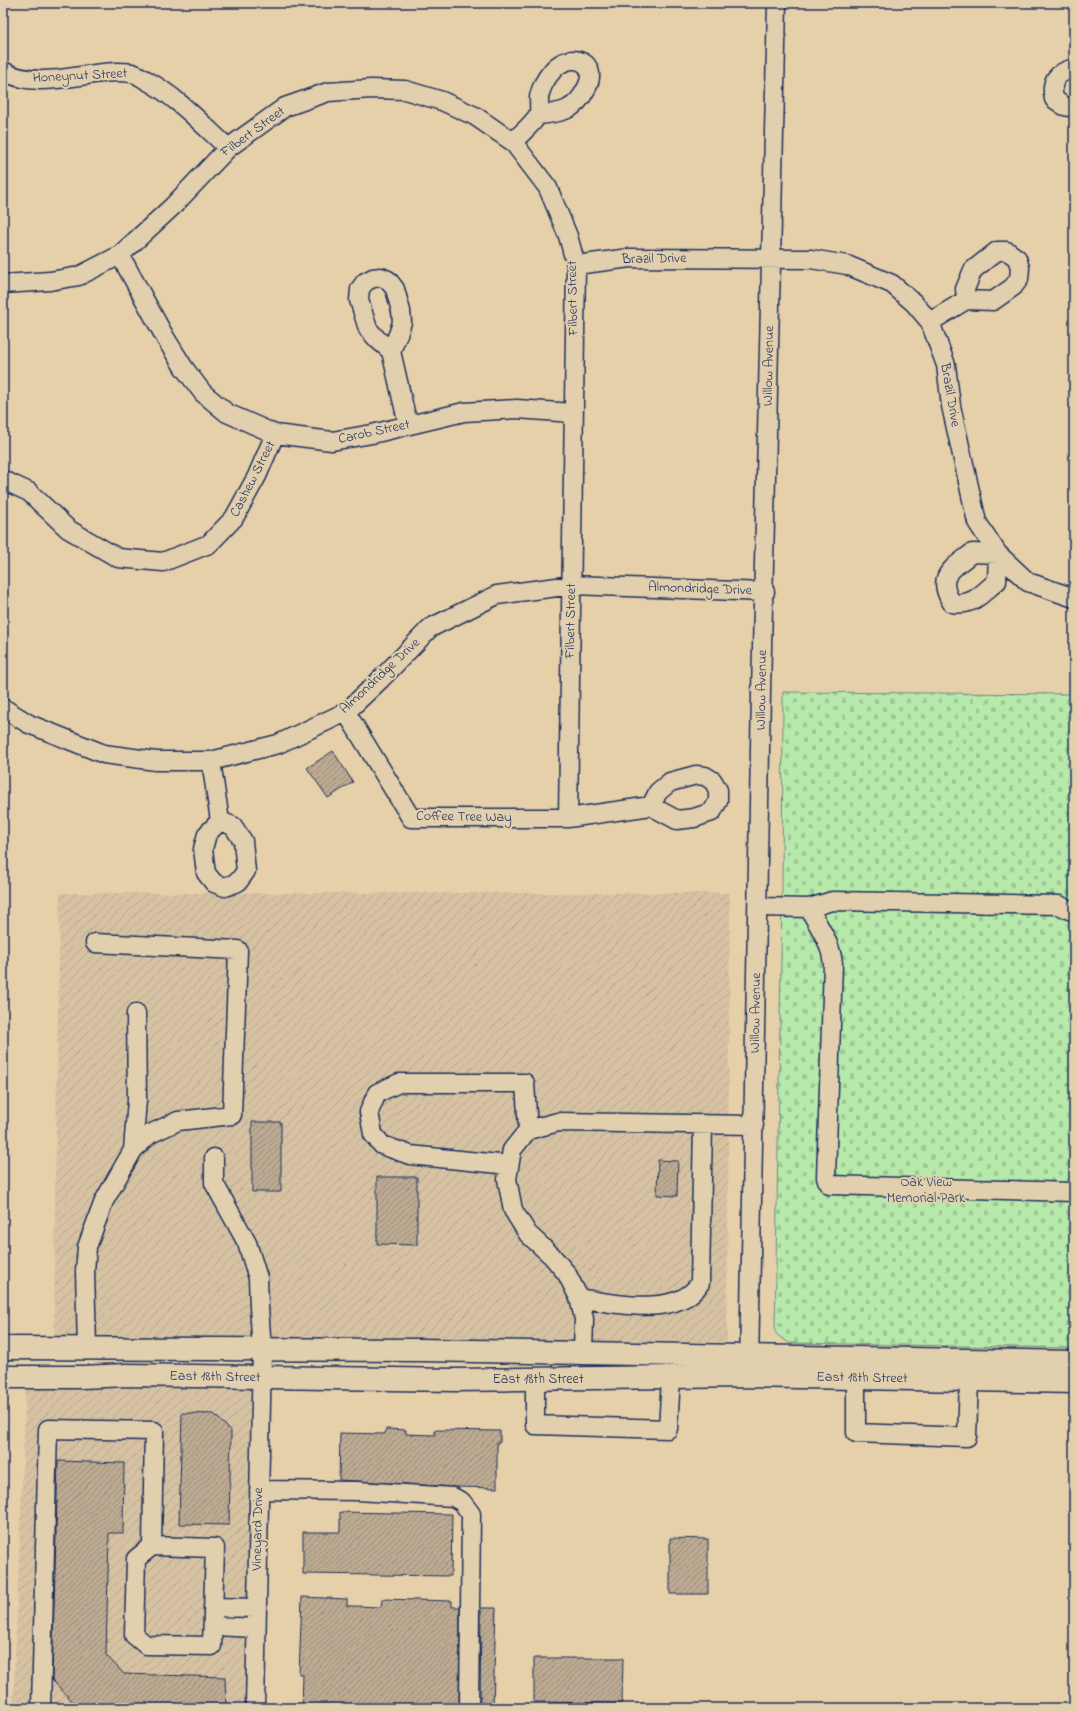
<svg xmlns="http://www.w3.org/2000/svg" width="1077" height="1711" viewBox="0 0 1077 1711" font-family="'Indie Flower',sans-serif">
	<defs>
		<pattern id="industrial-furrows" width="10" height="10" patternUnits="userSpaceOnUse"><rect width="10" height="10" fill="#d6c2a2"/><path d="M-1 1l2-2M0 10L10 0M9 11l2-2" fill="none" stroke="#b7a78e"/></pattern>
		<pattern id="cemetery-stones" width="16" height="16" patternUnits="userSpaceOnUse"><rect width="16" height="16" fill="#b7e9aa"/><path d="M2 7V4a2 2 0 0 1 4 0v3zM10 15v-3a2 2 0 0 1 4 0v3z" fill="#9dc895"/></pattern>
		<pattern id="building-hatch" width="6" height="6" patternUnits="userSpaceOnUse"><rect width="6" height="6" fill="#bdaa92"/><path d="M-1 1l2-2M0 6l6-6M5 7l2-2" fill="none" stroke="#998b7a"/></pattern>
	</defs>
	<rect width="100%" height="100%" fill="#e6d0aa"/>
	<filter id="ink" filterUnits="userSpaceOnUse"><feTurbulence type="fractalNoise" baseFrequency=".025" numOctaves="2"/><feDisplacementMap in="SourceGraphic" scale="8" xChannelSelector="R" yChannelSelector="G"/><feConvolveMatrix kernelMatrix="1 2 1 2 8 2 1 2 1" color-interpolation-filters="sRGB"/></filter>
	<g filter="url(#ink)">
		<path fill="url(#industrial-furrows)" d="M60,893H730L727,1342L54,1339L55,1187Z
			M26,1383L251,1384L245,1708H13Z"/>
		<path fill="url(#cemetery-stones)" stroke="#698c84" d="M783,692L1074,694V1348L789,1343L777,1335L775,1331L782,898Z"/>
		<path fill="url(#building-hatch)" stroke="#1b2f5e" d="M333,751L353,782L328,798L307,768Z
			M252,1122H281V1192H252Z
			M658,1160L678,1161L677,1196L657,1195Z
			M377,1177H417V1245L377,1244Z
			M182,1413L214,1414L231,1431L229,1525L179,1524Z
			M386,1429L406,1430V1434L435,1435V1430L500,1431V1442H497V1488L456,1487L339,1480L340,1433L385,1434Z
			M58,1461L124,1463L123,1533H109L106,1655L124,1674L225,1677L226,1708H79L52,1680Z
			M340,1512L452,1514L451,1576L303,1574V1532H340Z
			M670,1538L708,1539V1594H670Z
			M302,1597L347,1599V1606H354L381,1607L382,1599L452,1601V1607H460L459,1708H302L303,1674H299Z
			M481,1608H496L493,1708H480Z
			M534,1658H623L622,1703L534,1702Z"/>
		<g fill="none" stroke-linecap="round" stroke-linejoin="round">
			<defs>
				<path id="minor" d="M1074,68C1056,73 1050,81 1054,99L1064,106L1074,108
					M3,71C42,93 90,67 132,73C137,74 142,78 146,80C177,97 202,124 228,148
					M513,142C519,135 533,124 538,115C540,111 539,102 539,97C541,87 546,78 553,70C571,50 601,62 586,89C575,111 561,113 538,115
					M120,255L166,339L184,368L203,393L227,413L275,434L332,441L372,434L464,412L517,409L573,413
					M576,265L630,258L811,259L847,265L892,284L914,303L930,322L946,365L951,406L977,522L998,554L1028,582L1074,598
					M3,284L50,281L79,276L120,255L173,206L228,148L285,107L328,92L371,89L405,90L442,101L475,116L513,142L548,188L568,236L576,265L568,818
					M930,322L966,300L993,301L1013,287L1019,279L1020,268L1017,258L1007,251H997L973,270L965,289L966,300
					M391,351L378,340L368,329L359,300L360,289L365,282L373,278L381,277L388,280L395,289L401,311L402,322L399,332L391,351L408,425
					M3,480L29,492L68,529L118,558L163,562L209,544L234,518L257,476L275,434
					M972,553L998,554L997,581C981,594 974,606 952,603C935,576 952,569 972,553Z
					M3,708L29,724L104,754L156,761H211L278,744L346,712L381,679L430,628L497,595L572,585L765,592
					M346,712L411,818H568L651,806L677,820L694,818L712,812L718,801V790L713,781L705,776L696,775L670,782L658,792L651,806
					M211,761L220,821
					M220,821L233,826L243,841L246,871L238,882L225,887L214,883L206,873L203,849L207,834Z
					M757,907L809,908L832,901L1059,905L1074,912
					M809,908C819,928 831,942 833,964L826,1178L830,1185L1074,1192
					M133,1150L137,1100L136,1013
					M214,1158V1183L247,1243L258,1278L259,1307L262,1350L255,1708
					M509,1165L410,1155L382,1145L373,1134L369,1112L377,1093L399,1083H525L528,1130
					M579,1298C613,1304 679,1318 700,1283L703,1124
					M87,1348L85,1271L87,1247L104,1201L133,1150L150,1134L178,1121L232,1115L238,950L95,943
					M583,1352L584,1319L579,1298L567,1274L552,1256L528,1234L513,1210L507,1179L512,1150L528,1130L558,1122L754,1125
					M749,1369L761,692L777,3
					M856,1378V1433L967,1437L969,1380
					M535,1379V1425L668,1429L671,1377
					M259,1490L358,1491L453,1497L462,1502L471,1514L469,1708
					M152,1546L215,1548L212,1646L146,1645L134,1635L136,1559Z
					M213,1607L257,1608
					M213,1626L256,1628
					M41,1708L48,1429L154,1431L152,1546"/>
				<path id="major" d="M3,1348L421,1350L1074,1362
					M3,1377H82L126,1375L455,1380L749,1376L1074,1382"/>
			</defs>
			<use href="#minor" stroke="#1b2f5e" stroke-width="21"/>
			<use href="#major" stroke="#1b2f5e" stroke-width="25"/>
			<use href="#minor" stroke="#e2cfad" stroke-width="18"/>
			<use href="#major" stroke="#e2cfad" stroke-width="22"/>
		</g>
	</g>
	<g text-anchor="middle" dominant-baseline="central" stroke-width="4" stroke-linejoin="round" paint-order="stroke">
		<g font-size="14" fill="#1b2f5e" stroke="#e2cfad">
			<text transform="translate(80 76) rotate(-3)">Honeynut Street</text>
			<text transform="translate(253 132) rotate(-36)">Filbert Street</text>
			<text transform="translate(654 259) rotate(-1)">Brazil Drive</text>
			<text transform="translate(573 298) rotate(-91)">Filbert Street</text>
			<text transform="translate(769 366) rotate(-89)">Willow Avenue</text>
			<text transform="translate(950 395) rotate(80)">Brazil Drive</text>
			<text transform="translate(374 432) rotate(-12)">Carob Street</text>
			<text transform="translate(253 479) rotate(-63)">Cashew Street</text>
			<text transform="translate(700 589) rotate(2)">Almondridge Drive</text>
			<text transform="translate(571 621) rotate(-89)">Filbert Street</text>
			<text transform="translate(380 676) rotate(-43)">Almondridge Drive</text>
			<text transform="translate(762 690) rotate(-89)">Willow Avenue</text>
			<text transform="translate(464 817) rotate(1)">Coffee Tree Way</text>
			<text transform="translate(756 1013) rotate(-89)">Willow Avenue</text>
			<text transform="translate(215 1377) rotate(1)">East 18th Street</text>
			<text transform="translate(862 1378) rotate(1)">East 18th Street</text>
			<text x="538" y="1379">East 18th Street</text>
			<text transform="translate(258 1529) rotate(-89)">Vineyard Drive</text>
		</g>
		<g font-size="14" fill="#2b4266" stroke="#e2cfad">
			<text x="926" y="1182">Oak View<tspan x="926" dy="16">Memorial Park</tspan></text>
		</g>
	</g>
	<rect width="1077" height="1711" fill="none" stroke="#e2cfad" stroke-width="16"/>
	<rect x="8" y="8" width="1061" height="1695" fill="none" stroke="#1b2f5e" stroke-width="1.5" filter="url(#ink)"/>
</svg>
